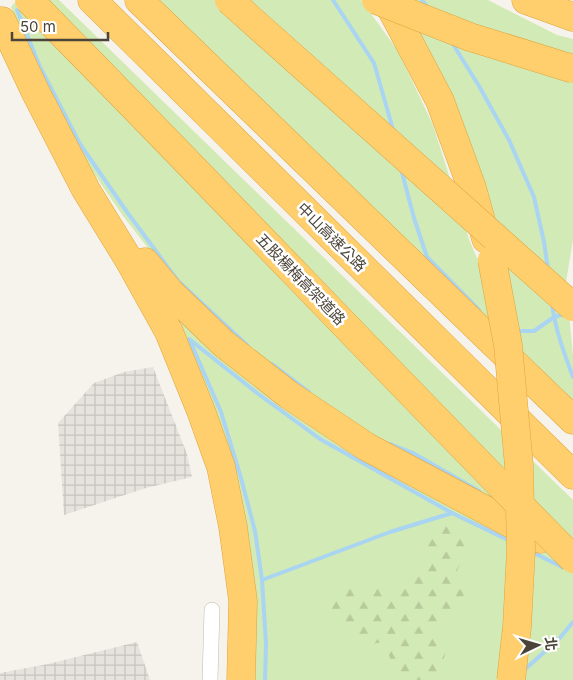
<svg xmlns="http://www.w3.org/2000/svg" width="573" height="680" viewBox="0 0 573 680" font-family="Inter,'Noto Sans TC',sans-serif">
	<defs>
		<pattern id="industrial-grid" width="8" height="8" patternUnits="userSpaceOnUse" patternTransform="scale(1.25)"><rect width="8" height="8" fill="#e6e2dd"/><path d="M0 4h8M4 0v8" fill="none" stroke="#c7c3be"/></pattern>
		<pattern id="forest-firs" width="22" height="20" patternUnits="userSpaceOnUse" patternTransform="scale(1.25)"><rect width="22" height="20" fill="#d2eab5"/><path d="M5 1l3.5 6h-7zM16 11l3.5 6h-7z" fill="#b6ca9c"/></pattern>
	</defs>
	<rect width="100%" height="100%" fill="#f6f3ec"/>
	<path fill="url(#industrial-grid)" d="M153,367L187,454L192,477L146,488L64,515L58,423L94,383L124,372Z
		M137,642L150,680H0V673L48,664Z"/>
	<path fill="#d2eab5" d="M17,0H59L573,500V550L491,506L285,383L176,284L123,216L82,156L44,85L11,7Z
		M151,0H361L398,51L433,125L470,242L477,258H501L395,0H488L557,35L573,39V55L562,52L561,80L573,82V240L566,282L573,355V403Z
		M186,319L483,519L573,566V680H251L248,582L175,330Z"/>
	<path fill="url(#forest-firs)" d="M451,521L467,547L457,571L464,595L448,617L426,626L429,635L447,637L445,655L435,680H407L394,667L383,642L366,645L335,622L328,599L340,586H375L388,595L409,581L413,565L427,564L426,527Z"/>
	<g fill="none" stroke-linecap="round" stroke-linejoin="round">
		<path stroke="#a9d4f2" stroke-width="4" d="M333,0L374,63L394,133
			M422,0L428,8
			M17,10L40,67L80,144L127,212L178,281L247,345
			M451,41L479,86L509,140L534,197L544,242L548,269
			M401,169L414,218L427,257L479,310
			M552,303C555,329 564,353 573,377
			M516,331H534L554,317L564,314
			M189,339L257,393L320,439L452,513L390,532L262,580L266,644L265,680
			M190,341L221,412L241,478L255,531L262,580
			M272,364L309,392
			M390,444L413,453L479,491
			M452,513L510,541
			M530,551L564,568
			M523,671L559,639L573,622"/>
		<defs>
			<path id="minor" d="M210,680L212,610"/>
			<path id="motorway" d="M92,0L573,475
				M139,0L573,420
				M384,0L392,10L440,101L472,188L486,239
				M526,0L573,17
				M2,21L35,91L86,190L129,260L169,332L201,411L221,467L233,527L243,601L241,680
				M145,262L170,292L224,344L289,395L367,447L540,539"/>
		</defs>
		<use href="#minor" stroke="#c2bbae" stroke-width="16"/>
		<use href="#motorway" stroke="#e0a43c" stroke-width="29"/>
		<use href="#minor" stroke="#fff" stroke-width="15"/>
		<use href="#motorway" stroke="#ffcf6e" stroke-width="28"/>
		<defs>
			<path id="motorway-bridge" d="M29,0C212,185 390,374 573,559
				M229,0L573,307
				M376,0L470,37L573,69
				M492,260L508,345L519,466L521,550L517,627L511,680"/>
		</defs>
		<use href="#motorway-bridge" stroke="#e0a43c" stroke-width="29" stroke-linecap="butt"/>
		<use href="#motorway-bridge" stroke="#ffcf6e" stroke-width="28"/>
	</g>
	<g text-anchor="middle" dominant-baseline="central" stroke-width="5" stroke-linejoin="round" paint-order="stroke">
		<g font-size="15" fill="#4b4439" stroke="#fff">
			<text transform="translate(332 237) rotate(45)">中山高速公路</text>
			<text transform="translate(301 279) rotate(46)">五股楊梅高架道路</text>
		</g>
	</g>
	<g transform="translate(538 645) rotate(85)" stroke="#ffffff" stroke-width="4" paint-order="stroke">
	<path d="M0-4L9 19L0 12L-9 19Z" fill="#4b4439"/>
	<text y="-8" font-size="14" font-weight="bold" text-anchor="middle" fill="#4b4439">北</text>
	</g>
	<path d="M12 32v8h96v-8" fill="none" stroke="#4b4439" stroke-width="2.5"/>
	<text x="20" y="32" font-size="15" fill="#4b4439" stroke="#ffffff" stroke-width="4" paint-order="stroke">50 m</text>
</svg>
